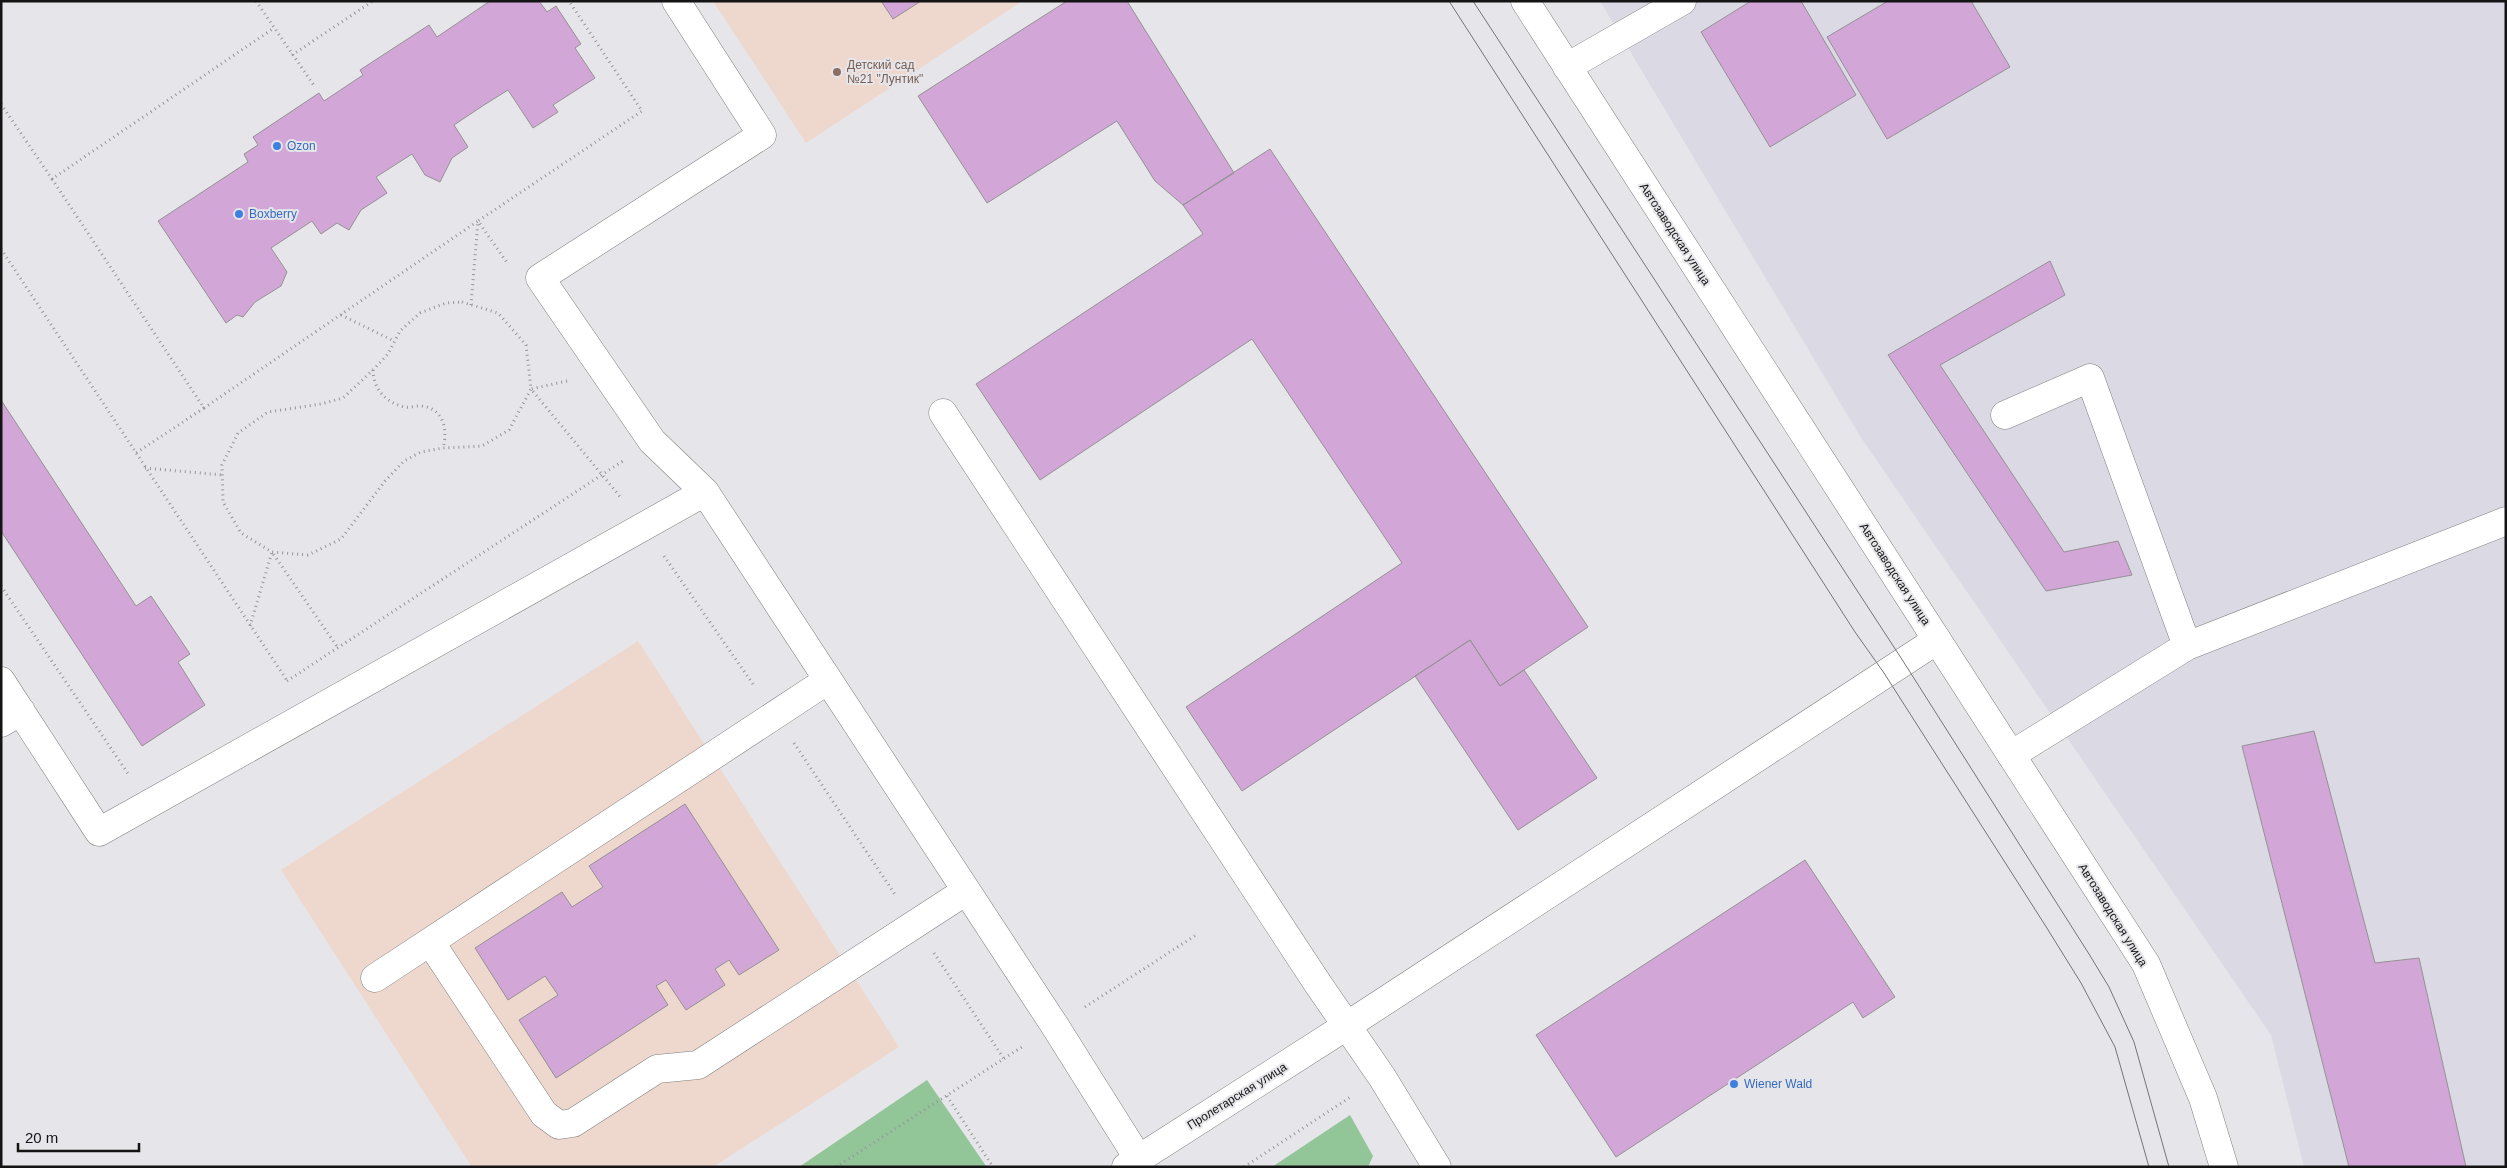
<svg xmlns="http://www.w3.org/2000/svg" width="2507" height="1168" viewBox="0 0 2507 1168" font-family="Arial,sans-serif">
	<rect width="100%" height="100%" fill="#e6e5e9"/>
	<path fill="#dad9e4" d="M1600,1H2506V1167H2304L2271,1035L1860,436Z"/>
	<path fill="#eed7cc" d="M713,1H1022L806,143Z
		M638,641L899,1047L713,1167H472L281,870Z"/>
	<path fill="#92c598" d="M927,1080L986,1166L799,1167Z
		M1350,1115L1373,1156L1368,1167H1272Z"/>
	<path fill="#d2a6d7" stroke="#949294" d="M490,1H539L547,12L556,6L581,44L575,48L595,78L553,105L558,112L533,128L508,90L484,105L454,125L468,147L452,158L440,182L425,175L412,154L376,177L387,193L361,210L349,230L337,223L321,234L312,221L271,248L287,272L281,286L255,302L243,317L237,315L226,323L158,221L248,162L244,154L258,145L253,137L319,93L324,101L363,75L360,70L429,25L437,37Z
		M881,1H921L893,19Z
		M1067,1H1127L1234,173L1183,205L1155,181L1117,121L987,203L918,96Z
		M1751,1H1801L1856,95L1770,147L1701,32Z
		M1888,1H1971L2010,67L1887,139L1827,37Z
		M1270,149L1588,627L1500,686L1470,640L1242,791L1186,707L1402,563L1252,339L1040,480L976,384L1203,234L1183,205Z
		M2050,261L2065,295L1940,365L2064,552L2118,541L2132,575L2046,591L1888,355Z
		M1,400L136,606L151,596L190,654L178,662L205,705L142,746L1,531Z
		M1470,640L1500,686L1524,670L1597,778L1518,830L1415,676Z
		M2314,731L2375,963L2419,958L2466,1167H2349L2242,746Z
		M685,804L779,950L739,975L729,960L715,969L725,985L686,1010L666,980L656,986L668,1005L556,1078L519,1020L558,995L545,976L508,1000L475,948L562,892L572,907L603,887L589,866Z
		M1805,860L1895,997L1863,1018L1853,1002L1616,1157L1536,1035Z"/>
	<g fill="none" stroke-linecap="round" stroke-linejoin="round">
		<defs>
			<path id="minor" d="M676,1L762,135L540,278L652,441L705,492L1055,1026L1138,1158
				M1567,67L1682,1
				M943,413L1318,984L1382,1077L1437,1167
				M2005,415L2090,378L2187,646L2011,755
				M2187,646L2506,521
				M1,681L99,832L705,492
				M1,723L21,711
				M431,943L544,1114L559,1125L573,1123L657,1069L698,1065L966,891
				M375,978L828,680
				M1126,1167L1348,1025L1937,640"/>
			<path id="major" d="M1525,1L2146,964L2203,1098L2224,1167"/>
		</defs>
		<use href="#minor" stroke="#818083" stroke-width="29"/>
		<use href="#major" stroke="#818083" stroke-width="29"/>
		<path stroke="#969698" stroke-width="3" stroke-dasharray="1 4" stroke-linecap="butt" d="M256,1L315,87
			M292,55L373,1
			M1,104L52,179L274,28
			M52,179L204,408L136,453
			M1,249L288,682
			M462,302L498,313L526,345L531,389L509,430L482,446L443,448L421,452L404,461L385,481L341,539L308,555L272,552L241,533L223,502L222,465L238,433L268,412L321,404L343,398L373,370L388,354L400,331L420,313L446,303Z
			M471,305L478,221L642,111L569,1
			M341,315L394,341
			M373,370C373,389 387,404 406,407C411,408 417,405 422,406C444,409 448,430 443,448
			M567,381L531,389L622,499
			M204,408L478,221L508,264
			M145,468L222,475
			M664,556L755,687
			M1,586L129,775
			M250,626L272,552L338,648
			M287,681L623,461
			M794,743L896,896
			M934,953L1004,1059
			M1085,1007L1196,935
			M947,1096L993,1167
			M836,1167L1025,1045
			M1244,1167L1352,1096"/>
		<use href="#minor" stroke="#fff" stroke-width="28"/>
		<use href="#major" stroke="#fff" stroke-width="28"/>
		<path stroke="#757577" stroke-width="1" d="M1449,1L1855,632L1884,673L2045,925L2081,983L2115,1047L2149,1167
			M1473,1L1903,661L2089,954L2109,987L2134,1042L2169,1167"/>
	</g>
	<circle fill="#8d6e63" stroke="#e6e5e9" stroke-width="2" cx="837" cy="72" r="5"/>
	<g fill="#3f7fe0" stroke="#e6e5e9" stroke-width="2">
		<circle cx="277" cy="146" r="5"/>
		<circle cx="239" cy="214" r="5"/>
		<circle cx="1734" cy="1084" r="5"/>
	</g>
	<g text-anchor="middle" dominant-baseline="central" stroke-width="4" stroke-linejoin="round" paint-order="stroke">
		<g font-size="12" fill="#785e54" stroke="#e6e5e9" text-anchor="start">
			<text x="847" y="65">Детский сад<tspan x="847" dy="14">№21 "Лунтик"</tspan></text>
		</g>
		<g font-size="12" fill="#366cbe" stroke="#e6e5e9" text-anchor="start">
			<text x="287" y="146">Ozon</text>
			<text x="249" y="214">Boxberry</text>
			<text x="1744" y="1084">Wiener Wald</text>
		</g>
		<g font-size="12" fill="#141415" stroke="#e6e5e9">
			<text transform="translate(1675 234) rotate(57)">Автозаводская улица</text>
			<text transform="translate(1895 574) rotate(57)">Автозаводская улица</text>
			<text transform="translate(2113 915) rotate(58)">Автозаводская улица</text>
			<text transform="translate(1237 1096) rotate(-32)">Пролетарская улица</text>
		</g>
	</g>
	<rect width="2507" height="1168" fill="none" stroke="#141415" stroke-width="5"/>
	<path d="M18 1143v8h121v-8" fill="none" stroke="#141415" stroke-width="2.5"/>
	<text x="25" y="1143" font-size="15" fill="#141415" stroke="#e6e5e9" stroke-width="4" paint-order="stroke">20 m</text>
</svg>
